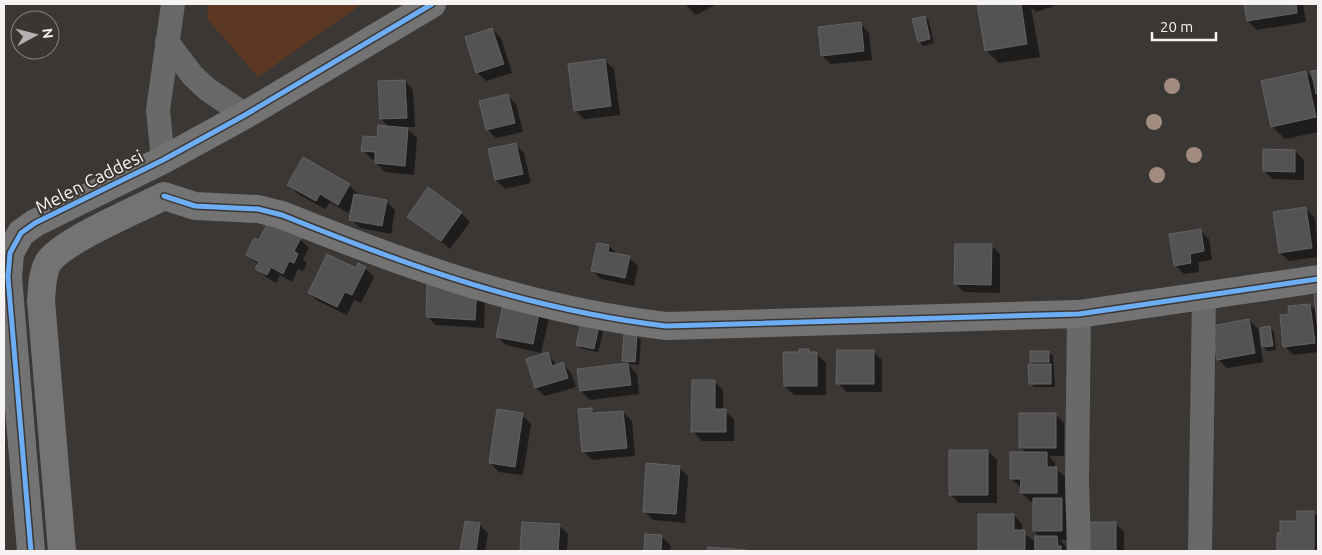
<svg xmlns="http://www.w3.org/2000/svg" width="1322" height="555" viewBox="0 0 1322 555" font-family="Ubuntu,sans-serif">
	<rect width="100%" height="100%" fill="#3a3735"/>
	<path fill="#5c3721" d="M208,4H362L258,77L207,19Z"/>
	<path fill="#0007" d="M685,4H717L696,15Z
		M979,4H1060L1036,12L1031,7L1040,57L999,63L986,50Z
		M1245,4H1303L1306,22L1257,30L1248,21Z
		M925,17L929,21L934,43L923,46L919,41Z
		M861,24L869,33L872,60L831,64L822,56Z
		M492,29L501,38L512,73L486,81L477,72Z
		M605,61L614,69L620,115L584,119L575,110Z
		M1318,71V132L1285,139L1272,126L1306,72L1315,81L1313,72Z
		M405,81L413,90L415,127H406L417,138L414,175L385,172L376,163V160L372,159L363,150L390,128L381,119Z
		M507,95L516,104L523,132L496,138L487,129Z
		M515,144L524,153L531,183L505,189L496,180Z
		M1295,151L1304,160V180L1273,179L1264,171Z
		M289,185H349L358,194L357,196L386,201L395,210L391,234L360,228L351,219L353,203L348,213L330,202L325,209L298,194Z
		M1306,209L1315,218L1318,257L1289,261L1280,253Z
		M461,213L470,222L450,249L409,216Z
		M1200,230L1209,239L1212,260L1198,262L1199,272L1184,274L1175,265Z
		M300,239L309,248L303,260L307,263L303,271L298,269L292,282L280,275L276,283L266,277L257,268L259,265L247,255L260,242Z
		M609,246L618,255L629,258L638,266L634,286L601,279L592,270Z
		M992,246L1000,254V293L964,292L955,283Z
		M365,268L374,277L361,303L354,300L347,315L318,301L309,293L356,270Z
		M485,296L484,328L436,325L427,316Z
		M1318,296V352L1293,355L1285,346L1290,315L1310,305L1317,312L1315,297Z
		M505,302L549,318L541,353L506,345L497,336Z
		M1249,320L1258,329L1263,362L1227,368L1218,359Z
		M598,327L603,332L598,352L582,349L578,344Z
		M1270,328L1274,332L1276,350L1268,351L1263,347L1262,329Z
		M637,336L641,341L639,365L628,364L637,374L639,394L590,400L581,391L628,365L623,360Z
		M808,350L812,354H817L826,363V395H794L785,386L800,353Z
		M873,351L882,360V392H847L838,383Z
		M1048,352L1053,356L1055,387H1034L1030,383L1034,365L1032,362Z
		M547,354L557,365L563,364L571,373L576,387L545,396L536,388Z
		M714,381L723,390V410L734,419V441H702L693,432Z
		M591,409L597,414L623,412L632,421L635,456L592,460L583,451Z
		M1055,414L1064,423V456H1049L1055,463V468L1065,477V502L1071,508V540H1059L1066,546V551H1036V537H1040L1034,531V502H1031L1022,493V488L1011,479L1027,454L1020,447Z
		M522,415L531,424L523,475L499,472L490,463Z
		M988,451L997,460V503H959L950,494Z
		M679,467L688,476L685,523L653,520L644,511Z
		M1313,512L1318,517V551H1279L1278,550L1298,522Z
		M1014,515L1022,524V532L1034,541V551H981L979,549Z
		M466,522L479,524L488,533L485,551H461Z
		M523,523L559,525L568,534L567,551H521Z
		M1115,523L1124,532V551H1089Z
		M647,535L662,537L671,546L670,551H645Z"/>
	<path fill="#545353" stroke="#646263" d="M977,4H1021L1027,44L985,51Z
		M1244,4H1296L1297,13L1247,21Z
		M925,16L930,39L918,42L912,19Z
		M861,22L864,51L821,56L818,27Z
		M492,28L504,64L476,73L465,37Z
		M605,59L611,106L574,111L568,64Z
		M1318,70V93L1316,94L1311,71Z
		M1306,71L1316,117L1271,127L1261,81Z
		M405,80L407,118L380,119L378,81Z
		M508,94L515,123L486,130L479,101Z
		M378,125L408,128L405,166L375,163V152L361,151L363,136L377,137Z
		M516,143L523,174L495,180L488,149Z
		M1263,149L1295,150V172L1263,171Z
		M303,157L350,184L338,205L320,194L316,201L287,185Z
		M428,187L462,212L441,241L407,217Z
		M354,194L387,200L382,226L349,220Z
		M1306,207L1312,248L1279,253L1273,212Z
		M268,222L301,238L294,251L298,254L294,263L289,261L283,274L271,267L267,275L255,269L259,262L246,255L254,238L259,240Z
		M1201,229L1204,251L1190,254L1191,263L1174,266L1169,234Z
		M597,243L609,245L608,252L630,256L625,278L591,271Z
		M955,244H992L991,285L954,284Z
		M327,254L356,268L358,263L366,267L352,295L345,292L337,307L308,293Z
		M427,283L477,286L475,320L426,317Z
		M1314,295H1318V332Z
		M504,300L540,308L533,344L496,337Z
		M1310,304L1315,343L1283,347L1280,315L1289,314L1288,306Z
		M1249,319L1255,353L1217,360L1211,326Z
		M581,322L599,326L594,349L576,345Z
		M1270,326L1273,346L1262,347L1260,328Z
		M624,334L637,335L635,362L622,361Z
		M799,349H809V352H817V386H784L783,352H799Z
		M837,350H874V384H836Z
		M1030,351H1049V362H1030Z
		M548,352L552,366L563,362L568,378L535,388L526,359Z
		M628,363L631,385L580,391L577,369Z
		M1028,364H1051V384H1029Z
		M692,380H715V409H726V432H691Z
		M592,408V413L623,411L627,448L582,452L578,409Z
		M497,409L523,413L515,467L489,463Z
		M1019,413H1056V448H1019Z
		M949,450H988V495H949Z
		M1010,452H1047V467H1057V493H1020L1021,479H1010Z
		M646,463L680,466L676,514L643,512Z
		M1033,498H1062V531H1033Z
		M1297,511H1314V550H1277V533H1280V521H1297Z
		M978,514H1014V530H1025V550H978Z
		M465,521L480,523L476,551H460Z
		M522,522L560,524L558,551H520Z
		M1087,522H1116V551H1087Z
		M645,534L662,535L661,551H644Z
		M1035,536H1057L1058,546H1061V551H1035Z
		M708,547L746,550V551H707Z"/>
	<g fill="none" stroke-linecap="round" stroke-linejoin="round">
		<path stroke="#686969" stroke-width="24" d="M167,42L193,76L207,89L245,115
			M163,160L158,110L173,4
			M1079,551L1077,481L1079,314
			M1200,551L1204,296"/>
		<path stroke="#737373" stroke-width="28" d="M164,196L195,206L258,209L282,215C408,266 530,310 666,326L1079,314L1318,279
			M31,551L8,277L10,253L21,233L35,223L163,160L245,115L432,4
			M62,551L41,301C42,289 42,270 50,260C67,239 137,210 164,196"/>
		<defs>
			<path id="cycleway" d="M164,196L195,206L258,209L282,215C408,266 530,310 666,326L1079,314L1318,279
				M31,551L8,277L10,253L21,233L35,223L163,160L245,115L432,4"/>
		</defs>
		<use href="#cycleway" stroke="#3c3633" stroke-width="8"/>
		<use href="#cycleway" stroke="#6dadf4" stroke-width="5"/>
	</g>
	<g fill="#a28c80">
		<circle cx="1172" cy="86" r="8"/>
		<circle cx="1154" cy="122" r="8"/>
		<circle cx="1194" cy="155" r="8"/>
		<circle cx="1157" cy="175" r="8"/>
	</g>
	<g text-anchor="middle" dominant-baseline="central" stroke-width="4" stroke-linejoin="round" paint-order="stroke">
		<g font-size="18" fill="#f7f3f2" stroke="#3c3633">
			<text transform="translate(89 181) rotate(-27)">Melen Caddesi</text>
		</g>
	</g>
	<rect width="1322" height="555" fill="none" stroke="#f7f3f2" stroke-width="10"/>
	<g transform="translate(35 35) rotate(83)"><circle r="24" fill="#3c3633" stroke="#87827f"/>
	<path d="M0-4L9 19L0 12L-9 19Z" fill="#b5b1b0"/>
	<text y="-8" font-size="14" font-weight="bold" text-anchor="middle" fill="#f7f3f2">N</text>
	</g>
	<path d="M1152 32v8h64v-8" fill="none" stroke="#f7f3f2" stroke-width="2.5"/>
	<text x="1160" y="32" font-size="15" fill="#f7f3f2" stroke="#3c3633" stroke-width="4" paint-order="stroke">20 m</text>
</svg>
